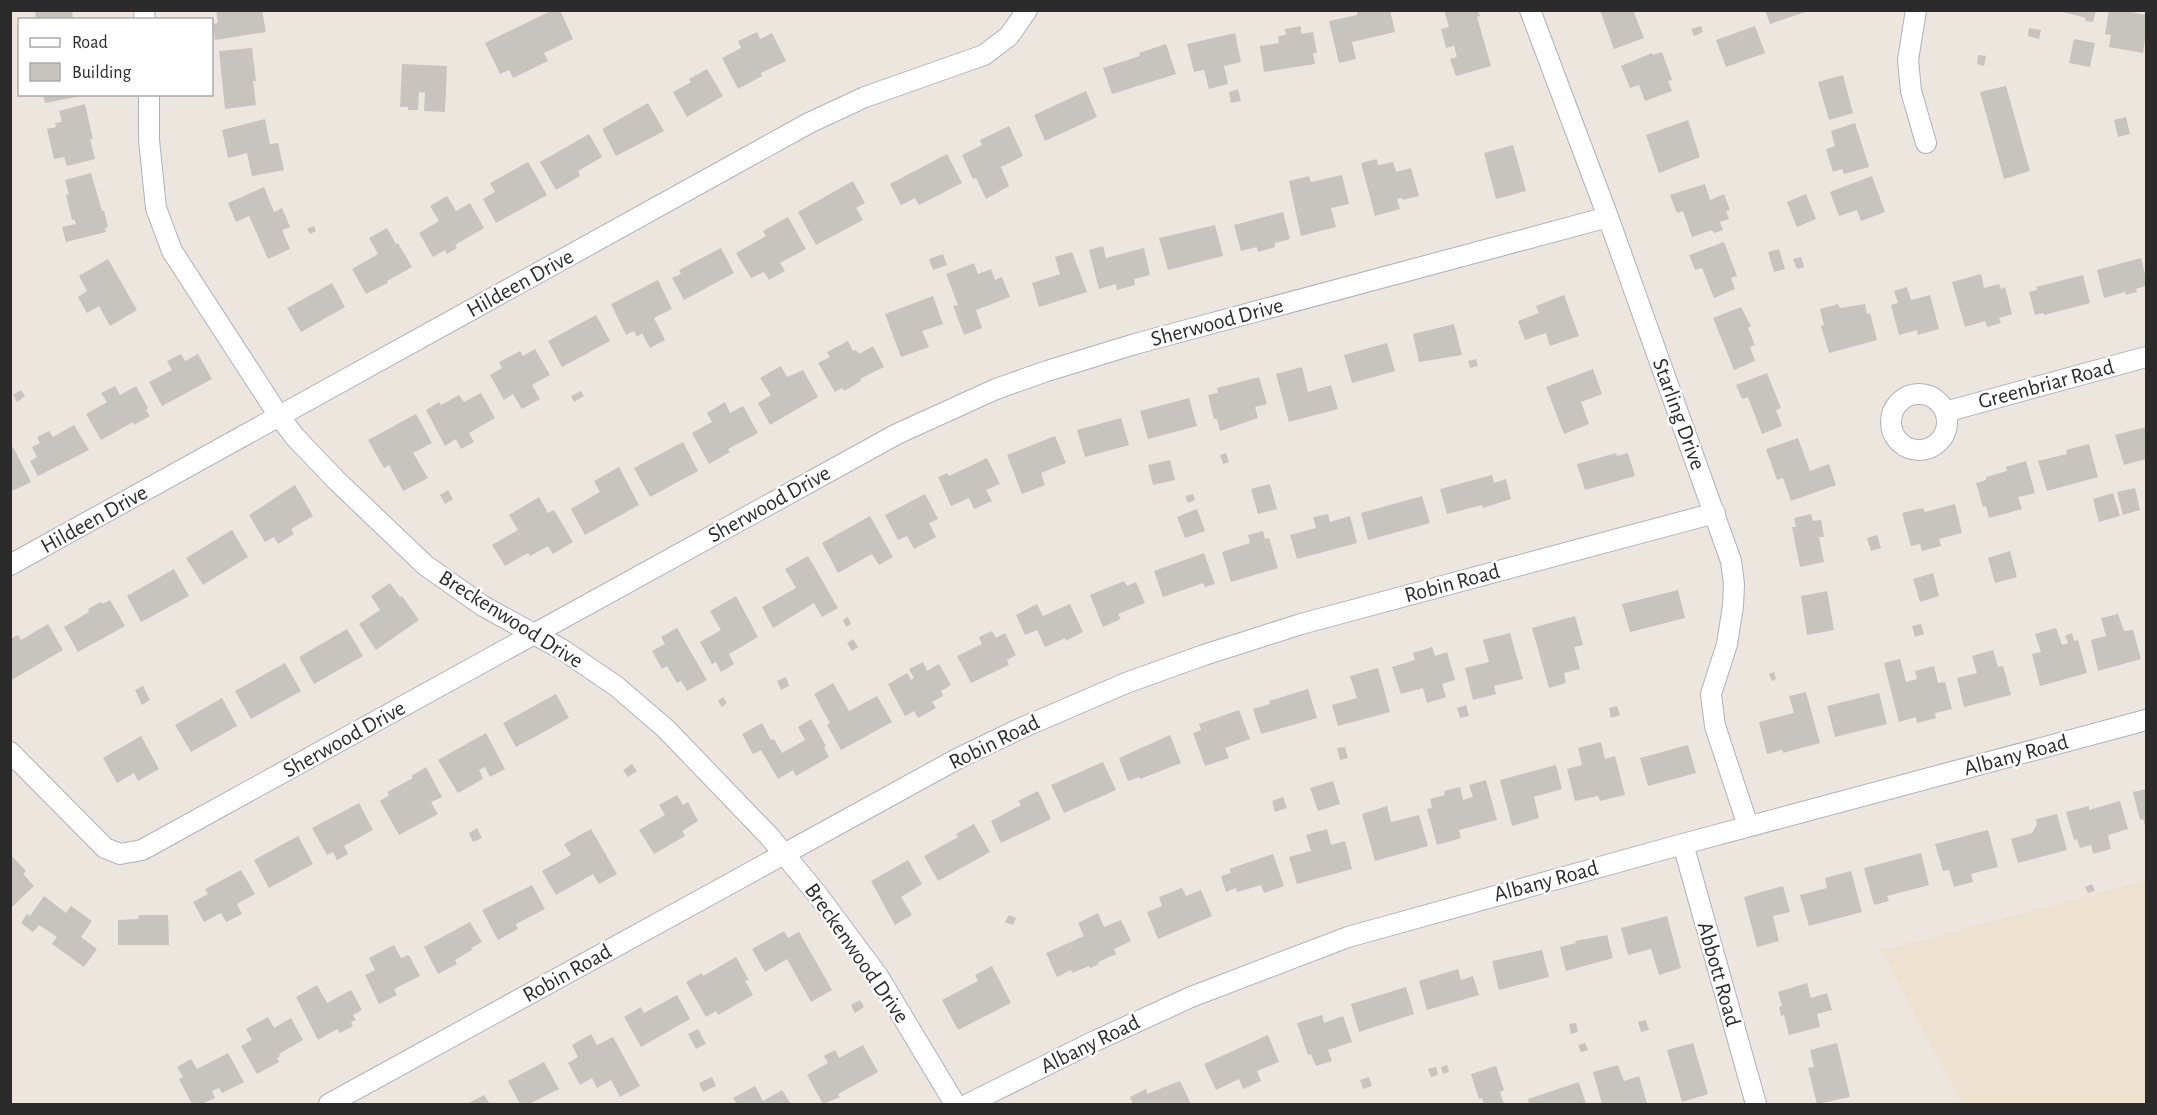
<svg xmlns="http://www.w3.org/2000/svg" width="2157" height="1115" viewBox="0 0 2157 1115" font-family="'Alegreya Sans',sans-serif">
	<rect width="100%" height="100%" fill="#ece6de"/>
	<path fill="#ece2cf" d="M2146,880V1104H1962L1881,951Z"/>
	<path fill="#c7c3be" d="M35,10H72L73,20H36Z
		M216,10H262L266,32L215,40L213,24L218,23Z
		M553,10H560L573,39L544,53L548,61L513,78L509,70L500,74L485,43Z
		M1365,10H1390L1395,32L1352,42L1356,59L1339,63L1329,21L1357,15V12Z
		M1444,10H1478L1480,16L1477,17L1491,66L1456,76L1450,59L1457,57L1454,46L1446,48L1441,29L1449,27Z
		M1600,10H1633L1644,38L1614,49Z
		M1765,10H1808V11L1770,24Z
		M2055,10H2096L2093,22L2085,21L2086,18Z
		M2109,10H2122L2146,15V41L2145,40L2143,53L2109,47L2111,35L2105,34Z
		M1301,26V34L1313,32L1317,53H1313L1315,64L1264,72L1260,46L1279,43L1278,36L1286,35L1285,29Z
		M1701,26L1703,32L1694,36L1691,29Z
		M1755,26L1765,53L1726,67L1716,40Z
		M2029,28L2041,30L2039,39L2028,36Z
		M757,32L760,39L772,33L786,61L761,73L762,76L738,89L722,58L741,48L738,41Z
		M1235,33L1241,62L1224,66L1228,84L1209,89L1204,70L1194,72L1187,44Z
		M2074,39L2095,43L2090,67L2069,63Z
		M1166,44L1176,74L1112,94L1103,68L1140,56L1139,53Z
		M252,48L256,81H253L256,105L225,109L219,51Z
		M1662,52L1672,80L1668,81L1672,91L1645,101L1639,85L1630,88L1621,66L1652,53L1653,55Z
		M1978,55L1986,56L1984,66L1977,64Z
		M402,64L447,66L445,112L424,111L425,93L419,92L418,110H408V107H400Z
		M707,69L723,96L687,117L673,92L691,82L689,79Z
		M1843,75L1853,113L1829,120L1818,82Z
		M2006,86L2030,171L2004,179L1980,92Z
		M1238,89L1241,101L1231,103L1229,92Z
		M1086,91L1097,117L1045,141L1034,115Z
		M43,94H82V96L45,103Z
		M648,103L664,131L616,156L602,129Z
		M85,104L93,139H90L95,159L67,166L64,157L54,159L47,129L56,127L55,123L62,122L59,111Z
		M2126,117L2130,134L2118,137L2114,120Z
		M265,119L270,144L278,143L284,170L252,176L247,153L228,158L222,130Z
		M1688,120L1700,157L1659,173L1646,135Z
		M1855,123L1869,167L1844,174L1842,169L1833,172L1826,149L1835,146L1831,131Z
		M1009,126L1023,156L1001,167L1009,186L986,199L976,178L973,179L962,155L982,145L980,140Z
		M589,134L602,157L578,171L580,176L556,190L540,162Z
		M1513,145L1526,191L1496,199L1484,153Z
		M947,154L962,183L919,205L915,198L901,205L890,184Z
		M1377,159L1378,165L1393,162L1396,172L1411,168L1419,196L1403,200L1402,198L1397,199L1400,209L1375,216L1361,163Z
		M528,162L547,195L496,223L483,199L495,192L490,183Z
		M91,173L102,211H104L108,227L105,228L106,232L66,242L62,227L76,224L74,219L72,220L66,195L69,194L65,180Z
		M1342,175L1349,204L1331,208L1336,227L1301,236L1289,181L1309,176L1311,182Z
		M1872,176L1885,212L1861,221L1857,210L1839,216L1830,192Z
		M853,181L865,203L856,208L863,220L816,245L798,212Z
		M1705,184L1710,200L1724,194L1730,210L1726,211L1729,219L1720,222L1723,230L1714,233L1712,230L1692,237L1683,211L1677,213L1670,195Z
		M264,187L274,212L282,208L290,227L282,230L290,249L268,259L249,216L236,222L228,203Z
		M1806,194L1816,219L1797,227L1787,202Z
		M447,196L456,211L470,203L484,228L455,245L457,248L447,254L445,250L433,257L419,233L439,221L430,206Z
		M1283,212L1290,239L1275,243V247L1258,252L1257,247L1241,251L1234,225Z
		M788,217L806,249L780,263L785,271L769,280L764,272L751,278L736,253L766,236L763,231Z
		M1215,225L1223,256L1168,270L1159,238Z
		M314,226L316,231L310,234L307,229Z
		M387,228L396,244L398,243L412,267L387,281L388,283L366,294L352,269L378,254L369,238Z
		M1724,242L1737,276L1731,278L1735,289L1714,298L1702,268L1695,270L1689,255Z
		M1103,246L1106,258L1144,248L1150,275L1134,279L1135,285L1117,290L1116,284L1099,289L1089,250Z
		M721,248L734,273L684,300L672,278L681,274L679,270Z
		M1779,249L1785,269L1774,272L1768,252Z
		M1072,252L1087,292L1039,307L1032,283L1060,274L1055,257Z
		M943,254L947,265L933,270L929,259Z
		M1801,257L1804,267L1797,269L1793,259Z
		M2141,258L2146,278V286L2136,289L2137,292L2126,295L2125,292L2104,298L2097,270Z
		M108,259L137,310L110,326L99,306L87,313L78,297L87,291L79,276Z
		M974,263L978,274L991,269L995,280L1002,277L1010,297L976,310L982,328L964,335L953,306L958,305L946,274Z
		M1981,274L1984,288L1999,284L2001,289L2005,287L2012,314L1999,318L2001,323L1987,327L1985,321L1965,327L1952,282Z
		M2083,275L2090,303L2044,315L2043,313L2035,315L2029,292L2037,290L2036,287Z
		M658,280L672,309L654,318L665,340L650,348L642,333L637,337L634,331L626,335L611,304Z
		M332,283L345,307L301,332L287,308Z
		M1907,287L1911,300L1930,295L1939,329L1918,335L1917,330L1899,335L1891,305L1898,303L1894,291Z
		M1564,295L1579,336L1550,346L1546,333L1525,340L1518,321L1539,313L1536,306Z
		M933,296L943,324L922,331L929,347L901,357L885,314Z
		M1838,304L1840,308L1865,304L1867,314L1870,313L1877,340L1829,353L1821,326L1824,325L1820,309Z
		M1741,307L1751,326L1748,328L1755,345L1750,347L1755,361L1734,370L1713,318Z
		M596,315L610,341L562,367L548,341Z
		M1454,324L1462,355L1419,362L1413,334Z
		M848,341L853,351L856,350L859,354L873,346L884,367L860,379L861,381L844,391L842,388L835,392L818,363L830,357L827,352Z
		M1387,343L1395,371L1352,383L1344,355Z
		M535,349L550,375L532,385L540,399L522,409L513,394L504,400L490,375L502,368L499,362L520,351L523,356Z
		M181,354L185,361L198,354L212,379L162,406L149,382L172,370L167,361Z
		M1476,359L1478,366L1470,368L1468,361Z
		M781,366L787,377L803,370L818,397L770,425L758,403L771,395L760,378Z
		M1302,367L1308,392L1331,385L1338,409L1289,422L1276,374Z
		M1593,369L1602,394L1581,402L1589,424L1564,434L1546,387Z
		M1767,373L1781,408L1776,410L1782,426L1762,434L1748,397L1742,399L1736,385Z
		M1259,377L1267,404L1255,407L1258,418L1220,431L1217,419H1214L1208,395L1218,393L1217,388Z
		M115,386L120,395L136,386L148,408L146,410L150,416L134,425L133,422L101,440L86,414L107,402L101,393Z
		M21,390L25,396L17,402L13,395Z
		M581,391L584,396L574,402L571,396Z
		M481,393L495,418L469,433L474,442L461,449L456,439L445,446L426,410L439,402L441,405L459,395L464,402Z
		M1189,398L1197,426L1148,439L1140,411Z
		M725,402L730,413L743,406L758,433L728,449L730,452L709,464L692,433L712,422L707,413Z
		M416,414L432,443L413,453L428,478L403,491L389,465L384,468L368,440Z
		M1121,418L1129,445L1085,457L1077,430Z
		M74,425L89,450L38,476L30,461L37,457L32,447L40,443L37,437L49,431L53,437Z
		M2146,427V459L2124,465L2115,435Z
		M1055,436L1066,463L1041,473L1045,485L1022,494L1007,455Z
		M1798,438L1810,471L1829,464L1836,485L1791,501L1783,478L1777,480L1766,449Z
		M683,442L698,471L650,497L634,468Z
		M2089,444L2098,477L2047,491L2038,461L2067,454L2066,450Z
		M13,447L31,482L10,492V449Z
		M1226,453L1229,462L1223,464L1220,455Z
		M1616,453L1617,456L1628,453L1635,476L1585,490L1577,464Z
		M987,458L1000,484L986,490L992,501L974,509L969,498L951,506L938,477L947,473L949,476Z
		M1170,460L1175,480L1153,485L1148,465Z
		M2026,461L2035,493L2018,497L2022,509L1989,518L1986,506L1983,507L1976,483L1986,480V477L2007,471L2006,467Z
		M619,467L639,505L585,535L571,509L600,492L594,481Z
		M1492,475L1494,483L1506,479L1511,499L1483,508L1482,505L1447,514L1440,489Z
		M1270,484L1277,509L1258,514L1251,489Z
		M295,485L313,516L291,529L294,534L278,544L274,537L265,542L249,515Z
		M2135,488L2140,510L2123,515L2117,492Z
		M448,490L453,499L445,504L440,495Z
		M2113,493L2120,516L2099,522L2093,499Z
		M925,494L938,519L929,523L936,537L914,549L907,536L898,540L885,515Z
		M1193,494L1195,500L1188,503L1185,496Z
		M1422,496L1430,523L1368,540L1361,513Z
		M539,497L548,513L554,510L573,542L553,554L548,546L530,556L528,553L505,566L492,545L518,530L509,515Z
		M1955,504L1962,533L1939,539L1941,546L1922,551L1920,544L1911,546L1902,513L1923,508L1925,512Z
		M1197,509L1205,531L1185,538L1177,517Z
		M1328,514L1330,522L1350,516L1357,543L1297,559L1290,535L1316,528L1313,517Z
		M1811,514L1813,521L1821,520L1824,537H1819L1824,562L1800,567L1792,527H1796L1794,518Z
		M870,516L893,557L879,565L872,554L838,573L822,543Z
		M232,530L248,557L203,585L186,558Z
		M1263,531L1265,539L1269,538L1278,568L1231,582L1222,552L1250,543L1248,535Z
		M1877,535L1881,548L1871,551L1867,538Z
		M2010,551L2017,577L1995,583L1988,558Z
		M1204,553L1215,584L1205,587L1203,583L1163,597L1154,571Z
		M808,556L838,608L822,617L814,603L773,628L762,607L796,588L785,569Z
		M174,569L189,596L141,622L127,596Z
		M1933,573L1939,596L1920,602L1913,579Z
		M1124,581L1127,586L1136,582L1145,603L1118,614L1121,619L1103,627L1090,595Z
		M390,583L400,597L402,596L419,620L376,650L359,624L380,610L371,596Z
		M1678,590L1685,618L1630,632L1622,604Z
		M1827,591L1834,630L1807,635L1801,596Z
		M736,596L758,637L729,654L734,664L721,672L716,662L712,664L700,642L721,630L710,611Z
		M110,600L125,626L78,652L64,627L89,612L88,609L101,602L102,604Z
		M1037,604L1043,616L1070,604L1083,632L1066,641L1065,638L1045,647L1037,630L1025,635L1016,615Z
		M2118,614L2124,631L2133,630L2141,659L2098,671L2091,640L2106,636L2101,618Z
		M1575,616L1583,645L1574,647L1580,669L1564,673L1566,683L1549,688L1532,628Z
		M848,617L851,624L846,627L843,620Z
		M48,624L63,650L10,681V639L18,635L21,640Z
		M1921,624L1924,634L1915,637L1912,626Z
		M677,628L707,680L687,691L681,681L677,683L667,666L662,669L652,651L665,644L661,637Z
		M2056,628L2062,645L2068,643L2065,636L2072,633L2074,641L2078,640L2087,673L2040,686L2032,654L2041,652L2035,634Z
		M347,629L363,656L314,684L299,657Z
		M992,631L996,638L1005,633L1016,655L1007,660L1009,665L971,683L957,656L982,644L979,637Z
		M1510,633L1523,679L1494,686L1496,694L1473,700L1465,668L1489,662L1483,640Z
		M853,639L858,647L852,651L847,643Z
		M1432,647L1435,656L1447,652L1455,680L1442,684L1446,697L1427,703L1423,688L1401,694L1392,667L1415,660L1413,653Z
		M1993,650L1998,667L2003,666L2011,695L1964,707L1957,678L1977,673L1972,656Z
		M1900,659L1906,682L1917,679L1915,671L1934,666L1938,683L1945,682L1952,709L1935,713L1936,718L1917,723L1916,717L1899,722L1884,663Z
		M923,662L927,671L939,664L951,685L941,691L943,696L932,702L936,708L918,718L914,711L905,716L888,684L907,673L911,680L914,678L909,669Z
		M285,663L301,691L251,719L235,691Z
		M1378,668L1390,712L1338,726L1332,705L1357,698L1350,676Z
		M1774,672L1776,679L1772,681L1769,674Z
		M786,677L789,686L781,690L777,681Z
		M833,683L849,711L877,696L892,722L841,750L827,725L830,723L814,694Z
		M143,686L150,700L142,705L135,690Z
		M1308,689L1317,718L1261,734L1253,709L1270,704L1269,701Z
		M1806,692L1820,743L1783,753L1782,750L1767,754L1759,722L1794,713L1789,696Z
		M1879,693L1887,724L1835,737L1827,706Z
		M556,694L569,718L516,747L503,723Z
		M723,697L727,703L722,707L718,701Z
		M222,698L237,726L191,752L175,725Z
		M1466,705L1469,716L1460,718L1457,708Z
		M1617,706L1620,715L1611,718L1609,708Z
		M1239,710L1250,739L1225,748L1229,758L1205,766L1193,733L1201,730L1199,724Z
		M811,719L826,746L824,747L829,757L796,776L793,770L778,779L761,750L753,754L742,734L762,723L771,740L774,739L782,753L805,740L798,727Z
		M486,733L505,769L490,777L485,767L479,770L483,779L458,793L438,760Z
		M1170,735L1181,763L1140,779L1139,777L1128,781L1119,758Z
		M141,736L159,769L138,781L134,773L117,783L103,758Z
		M1601,742L1605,759L1615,756L1625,795L1600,801L1598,796L1575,801L1567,769L1582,765L1578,748Z
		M1688,745L1696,773L1648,786L1640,758Z
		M1345,747L1348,758L1340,760L1337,748Z
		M1103,762L1116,790L1064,813L1051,785Z
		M632,764L637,771L628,777L623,770Z
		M1556,765L1562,789L1534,797L1539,818L1512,826L1500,780Z
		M426,767L442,797L431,802L438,814L399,835L380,801L389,795L387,792L413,778L411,776Z
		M1486,780L1497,820L1459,830L1461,838L1437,845L1427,809L1432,808L1430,799L1445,795L1444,791L1460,787L1463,800L1473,797L1469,785Z
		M1333,781L1340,804L1318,811L1310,788Z
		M2146,789V828L2143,819L2140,820L2133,792Z
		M1038,791L1051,819L1001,843L991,821L1021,805L1018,801Z
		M677,795L683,805L688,802L698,821L682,831L685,836L654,854L639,830L665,815L659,805Z
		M1283,797L1287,808L1275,812L1272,801Z
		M2120,801L2128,829L2108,835L2111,849L2093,854L2091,845L2080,848L2077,839L2074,840L2066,812L2089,806V810Z
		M359,803L373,830L344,846L348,854L337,860L333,852L327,855L312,828Z
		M1387,806L1391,822L1419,815L1428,846L1375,861L1362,814Z
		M2057,814L2067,850L2018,863L2011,839L2032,833L2037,824L2036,819Z
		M974,824L990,852L938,881L924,856L958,837L956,834Z
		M477,828L482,838L473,842L469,833Z
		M591,829L617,874L599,884L593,874L556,895L542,871L571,855L564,844Z
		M1327,829L1331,845L1345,841L1352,869L1297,884L1289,857L1311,851L1306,835Z
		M1988,830L1998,867L1971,874L1973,882L1954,887L1949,870L1943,871L1935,844Z
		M298,836L313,864L269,888L254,860Z
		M1921,853L1929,885L1887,896L1889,901L1874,905L1864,868Z
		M10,854L26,871L23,874L34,886L10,909Z
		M1273,854L1284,886L1264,893L1261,885L1237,892L1236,888L1226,892L1221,876L1231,873L1229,869Z
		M908,860L922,884L901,897L912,915L895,925L871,881Z
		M241,870L255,894L237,904L242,914L226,922L221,913L204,922L193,902L208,894L205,889Z
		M1851,871L1862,912L1809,926L1800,895L1827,888L1825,878Z
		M2092,884L2095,891L2088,893L2085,887Z
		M532,885L545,909L516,924L518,929L498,940L482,910Z
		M1783,886L1790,912L1773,916L1779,941L1757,947L1744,897Z
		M1182,888L1186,896L1201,890L1212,916L1158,939L1147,912L1162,906L1159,897Z
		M44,896L66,913L71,906L92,921L81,937L97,949L84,967L52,944L57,937L39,925L33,932L21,923L27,914L30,916Z
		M1098,913L1104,927L1121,920L1131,941L1114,949L1116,954L1098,962L1099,964L1090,968L1089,966L1072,973L1071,970L1057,977L1046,953L1084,936L1078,923Z
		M139,915H168L169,945H118V920L138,919Z
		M1009,915L1016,918L1013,925L1005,922Z
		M1667,916L1681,968L1659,975L1651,949L1628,955L1621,928Z
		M470,922L482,942L471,948L472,950L455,960L457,964L438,974L424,947Z
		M784,931L788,938L799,932L832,990L811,1002L787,959L765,972L752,949Z
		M1607,935L1613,958L1566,971L1560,947L1576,943L1575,941Z
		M394,945L401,958L408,955L410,957L420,976L394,989L397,995L379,1004L365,975L375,970L369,958Z
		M1542,950L1549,977L1499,990L1492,961Z
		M736,957L749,980L745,981L753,995L718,1015L716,1011L706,1017L686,982L702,973L703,976Z
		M992,966L1011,1003L958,1030L942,1000L978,981L975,975Z
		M1458,969L1461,980L1473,976L1479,995L1427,1010L1419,981Z
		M1807,983L1811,998L1827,993L1832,1010L1817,1014L1820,1027L1789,1035L1784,1015L1781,1016L1779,1007L1782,1006L1778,992Z
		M317,985L327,1003L351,990L362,1010L353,1015L356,1020L351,1022L353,1026L340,1033L337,1029L318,1040L296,997Z
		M1406,987L1414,1014L1359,1032L1351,1004Z
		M677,995L690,1019L641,1047L624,1017L641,1007L644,1013Z
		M860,1000L864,1007L855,1013L851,1005Z
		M1322,1015L1324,1023L1343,1016L1352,1042L1328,1050L1332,1061L1316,1066L1311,1054L1308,1055L1297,1023Z
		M268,1017L274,1028L291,1018L303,1040L279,1054L280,1056L277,1058L279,1062L257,1074L241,1046L252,1040L246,1029Z
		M1646,1020L1649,1030L1641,1032L1638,1022Z
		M1576,1023L1578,1032L1571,1034L1569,1024Z
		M698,1029L706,1044L696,1049L688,1034Z
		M591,1034L597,1045L613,1037L640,1086L620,1097L611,1080L597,1088L592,1078L580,1085L568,1063L578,1057L572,1045Z
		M1268,1035L1279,1062L1257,1071L1261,1081L1243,1089L1239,1079L1216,1090L1204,1064Z
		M1585,1043L1588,1050L1581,1052L1578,1045Z
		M1693,1043L1708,1094L1682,1102L1667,1050Z
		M1837,1043L1850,1097L1817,1104L1808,1068L1814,1067L1810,1050Z
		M863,1045L878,1072L838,1094L840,1097L823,1104L807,1075L828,1063L824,1056L835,1050L839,1058Z
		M228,1053L244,1082L222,1093L219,1088L212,1091L215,1098L202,1104H192L179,1079L183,1077L177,1067L191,1059L197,1069Z
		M544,1062L559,1089L529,1104H520L508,1081Z
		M1447,1065L1449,1072L1443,1074L1441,1067Z
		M1618,1065L1624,1081L1639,1076L1647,1103L1602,1104L1593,1072Z
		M1496,1066L1504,1090L1500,1092L1504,1104H1484L1482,1098L1479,1099L1471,1074Z
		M1436,1067L1438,1075L1431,1077L1428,1069Z
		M712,1077L716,1086L703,1092L699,1083Z
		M1369,1077L1372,1086L1363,1089L1360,1080Z
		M1180,1081L1191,1104H1133L1130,1097L1146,1089L1147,1094Z
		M1579,1082L1586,1104H1529L1528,1099Z
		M755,1086L763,1101L782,1090L791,1104H737L733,1098Z
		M484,1095L490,1104H467Z"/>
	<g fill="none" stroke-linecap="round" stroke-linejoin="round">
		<defs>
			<path id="minor" d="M144,10L145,20
				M1530,10L1608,217L1731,561L1734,584L1733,606L1727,644L1711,694L1715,726L1748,826
				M1916,10L1908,60L1911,91L1926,143
				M149,94V140L156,208L172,251L279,416L295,437L336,480L425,565L483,606L563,650L616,686L666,729L769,836L817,894L878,976L955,1104
				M1891 422a28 28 0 1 1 56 0a28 28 0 1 1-56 0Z
				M1945,412L2146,357
				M10,565L809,123L865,97L984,55L1009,36L1027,10
				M10,752L105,848L120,854L142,850L897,434L996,389L1047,371L1135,344L1608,217
				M1683,844L1756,1104
				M329,1104L957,759L1017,730L1126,683L1204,655L1301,624L1715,513
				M968,1104L1095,1041L1191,997L1348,937L1683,844L2146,720"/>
		</defs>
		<use href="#minor" stroke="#afb1ba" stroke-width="22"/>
		<use href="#minor" stroke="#fff" stroke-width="20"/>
	</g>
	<g text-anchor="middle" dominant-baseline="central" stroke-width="5" stroke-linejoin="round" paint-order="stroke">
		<g font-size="22" fill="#2b2b2b" stroke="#fff">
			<text transform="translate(520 283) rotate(-29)">Hildeen Drive</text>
			<text transform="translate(1217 322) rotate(-15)">Sherwood Drive</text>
			<text transform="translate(2046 384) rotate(-15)">Greenbriar Road</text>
			<text transform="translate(1679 414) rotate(70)">Starling Drive</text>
			<text transform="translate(769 504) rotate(-29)">Sherwood Drive</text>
			<text transform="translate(94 519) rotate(-29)">Hildeen Drive</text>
			<text transform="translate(1452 583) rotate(-15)">Robin Road</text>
			<text transform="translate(511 619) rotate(32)">Breckenwood Drive</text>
			<text transform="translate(344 739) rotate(-29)">Sherwood Drive</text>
			<text transform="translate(994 742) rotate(-26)">Robin Road</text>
			<text transform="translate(2016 755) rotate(-15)">Albany Road</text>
			<text transform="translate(1546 881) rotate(-15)">Albany Road</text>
			<text transform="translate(857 953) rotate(55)">Breckenwood Drive</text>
			<text transform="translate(567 973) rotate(-29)">Robin Road</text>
			<text transform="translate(1719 974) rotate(74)">Abbott Road</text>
			<text transform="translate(1090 1044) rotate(-26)">Albany Road</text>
		</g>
	</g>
	<rect width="2157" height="1115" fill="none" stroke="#2b2b2b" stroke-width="24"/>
	<rect x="18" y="18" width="195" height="78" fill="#ffffff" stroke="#aaaaaa" stroke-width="1.5"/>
	<rect x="30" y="38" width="30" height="9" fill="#ffffff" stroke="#aaaaaa" stroke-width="1.5"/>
	<text x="72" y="48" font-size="18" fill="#2b2b2b">Road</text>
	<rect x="30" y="63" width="30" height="18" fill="#c7c3be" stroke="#aaaaaa" stroke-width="1.5"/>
	<text x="72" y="78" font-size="18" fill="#2b2b2b">Building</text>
</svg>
